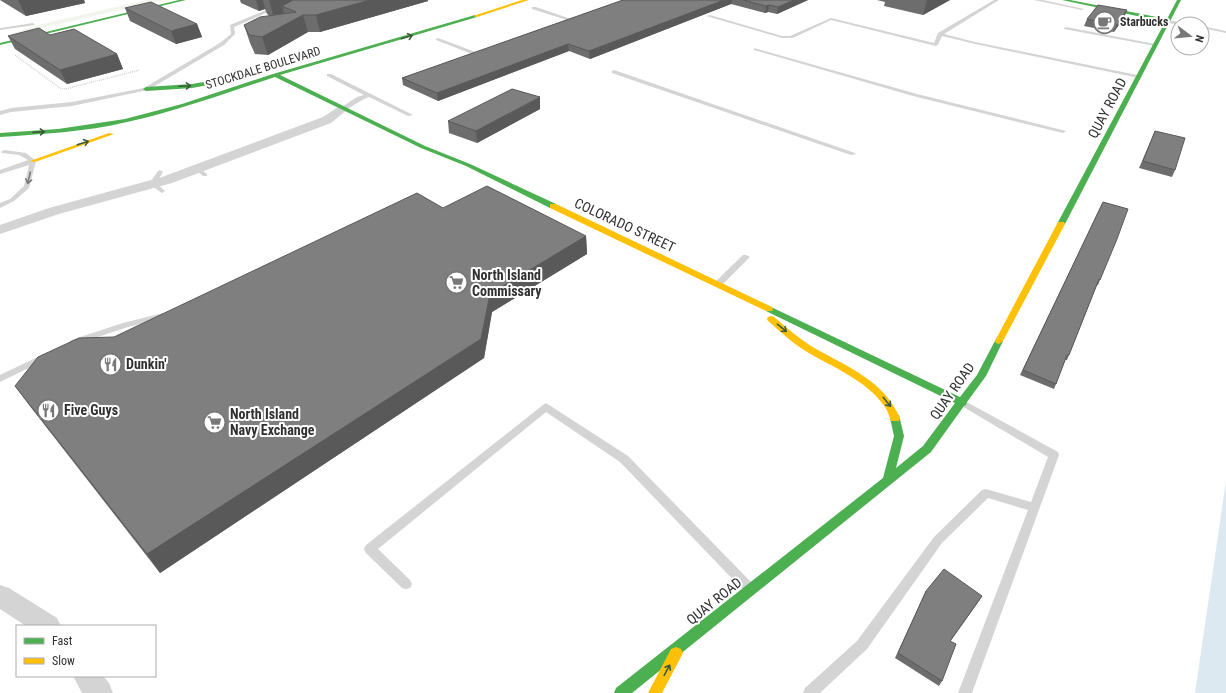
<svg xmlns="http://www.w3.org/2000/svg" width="1226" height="693" viewBox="0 0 1226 693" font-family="'Roboto Condensed',sans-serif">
	<rect width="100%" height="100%" fill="#fff"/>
	<path fill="#f2f5ed" d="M147,0H164L2,37L42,24Z"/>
	<path fill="#dce9f0" d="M1226,481V693H1195Z"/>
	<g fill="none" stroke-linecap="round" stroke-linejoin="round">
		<path stroke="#d4d4d4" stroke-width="1.5" stroke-dasharray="1 1" stroke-linecap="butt" d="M15,55L60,88L65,89L140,70"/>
		<path fill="#d4d4d4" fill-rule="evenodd" d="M290,0H296L234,27L235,34L224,45L148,90L72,106L11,112L0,115V111L11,108L72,102L144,88L220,43L231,34L230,25Z
			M994,0H999L944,34L975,42L1142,76L1139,78L975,44L942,36L938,45L936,46L831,20L793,38H782L706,16L710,15L782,36H790L831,18L934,43L938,33Z
			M1034,0H1043L1084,9L1082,10Z
			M532,7H536L577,21L573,22L532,9Z
			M1168,20L1184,23V24L1178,25L1166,22Z
			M33,23L35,25L0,30V28Z
			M1202,26L1226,31V33L1202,28Z
			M1066,27L1155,44L1157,45L1155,46L1064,29V28Z
			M438,38L481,54L482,55L477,56L436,40V39Z
			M754,48L917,94L1066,131L1063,133L913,96L754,50Z
			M614,70L855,153L856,154L851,155L612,73V71Z
			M327,74H331L413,115L408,116L369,97C359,100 349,111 340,110V108L357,97L364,95L327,76Z
			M4,150L26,153L36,161L29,188L14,201L0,208V203L10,199L24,186L29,165L0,174V170L28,160L19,155L2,153L1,152Z
			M197,166L207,174V176H203L195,169V167Z
			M160,170L163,172L156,183L165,191L162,193L149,184L158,171Z
			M743,255H746L750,257L721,286H715L714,284L715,282Z
			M163,313L167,316L166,318L128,327L74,345L70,342L71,340L123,323Z
			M44,354L47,355L49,357L47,359L0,382V375Z
			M963,400L1058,452L1059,455L972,693H958L1028,510L988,498L942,543L867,649L820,693H803L805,688L857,641L934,537L982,490L986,489L1031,502L1048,457L960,405L958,403L960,401Z
			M546,403L628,456L752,583L754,587L752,591L748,592L744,591L620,462L546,412L378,549L410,580L412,584L410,588L406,589L402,588L366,553L364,549L366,545L543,405Z"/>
		<path fill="#d4d4d4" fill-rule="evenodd" d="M342,106L346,107L348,109L331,123L172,183L59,214L0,234V225L49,208L162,177L323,117L338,107Z
			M0,585L9,588L57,618L61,626H26L0,609Z
			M73,676H103L109,683L113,693H82Z"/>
		<path fill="#4caf50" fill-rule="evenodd" d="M179,0H186L0,45V43Z
			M1062,0H1070L1167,19L1177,0H1181L1065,224L1061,226L1057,224L1165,22Z
			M475,15L477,17L280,75L425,146L470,164L556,204V208H550L466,166L421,148L275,77C226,93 177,111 127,122C85,132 42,134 0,137V133L58,129L125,119L182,104L273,74Z
			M222,79L225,81L224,82L192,88L146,91L143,89L146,87L192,84Z
			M769,306L960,397L977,375L996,339L999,338L1003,341L986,376L967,402L966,405L964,406L931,452L632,693H614L616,688L883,478L894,436L890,418L891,415H899L904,436L896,468L923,446L955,403L766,311L765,309Z"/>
		<path fill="#ffc107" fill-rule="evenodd" d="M522,0H529L477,17L473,16Z
			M109,133L114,134L35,162L30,161Z
			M550,204H556L772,307L773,309L772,311H766L550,208Z
			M1058,222H1064L1065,224L1003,341L999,344L996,343L995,341Z
			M771,316L774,317C786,327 797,337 811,346C845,366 883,379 900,418L899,421H891C889,416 888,411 885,407C866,379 831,367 804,350C791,342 780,331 768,321L767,319L768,317Z
			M676,647L681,649L683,653L662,693H648L671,649Z"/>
	</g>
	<path fill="#6d6d6d" d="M0,0H84L85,3L26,16Z
		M240,0H428V1L320,32H308L268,55L255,54L250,43L244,25L270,16L267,14L265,9L259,11L241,3Z
		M623,0H808L777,14L768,12L765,13L731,4L590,59L569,51L438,101L403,85L402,78Z
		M877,0H950L923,15L884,6L885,2Z
		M125,8L197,24L202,37L176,44L130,21Z
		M1127,10L1124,17L1114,32L1084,26L1087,19Z
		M8,36L117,54L123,69L67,84L15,49Z
		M540,109L477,143L449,133L448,121Z
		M1155,131L1175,170L1172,177L1139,168Z
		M1103,202L1100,280L1098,285H1097L1067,360H1065L1056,384L1054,389L1020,375Z
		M443,208L586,236L587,254L492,312L484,358L160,573L29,405L15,386L114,337Z
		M926,591L982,596L950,641L942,681L939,686L895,658Z"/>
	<path fill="#595959" d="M18,0H84L85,3L26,16Z
		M256,0H263L265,9L259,11Z
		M269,0H292L295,11L282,6L285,15L274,18Z
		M370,0H428V1L320,32L316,15Z
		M724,0H732L731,4L590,59L589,51Z
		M794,0H808L777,14L778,7Z
		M927,0H950L923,15Z
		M769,5L768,12L765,13L766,6Z
		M1127,10L1124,17L1114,32L1117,25Z
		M303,15L308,32L268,55L262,37Z
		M197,24L202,37L176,44L171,31Z
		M568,44L569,51L438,101L437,93Z
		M117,54L123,69L67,84L60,70Z
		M540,97V109L477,143L476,131Z
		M586,236L587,254L492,312L484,358L160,573L147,554L490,294Z
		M982,596L979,601L947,646L950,641Z"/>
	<path fill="#7f7f7f" stroke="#595959" d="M293,0H370L316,15H303L262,37L249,35L244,25L260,17L296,12L282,6Z
		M623,0H724L589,51L568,44L437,93L402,78Z
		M743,0H794L778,7L769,5L766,6Z
		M151,2L197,24L171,31L125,8Z
		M1098,5L1127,10L1117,25L1087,19Z
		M39,28L50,35L74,29L117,54L60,70L8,36Z
		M512,89L540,97L476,131L448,121Z
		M1155,131L1185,138L1175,170L1143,161Z
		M487,186L586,236L490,294L481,339L147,554L15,386L38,357L79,338L114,337L417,193L443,208Z
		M1103,202L1128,209L1117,239L1100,280L1099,279L1069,355H1067L1056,384L1023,370Z
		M944,569L982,596L950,641L956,644L942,681L898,653L926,591Z"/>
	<defs><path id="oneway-shaft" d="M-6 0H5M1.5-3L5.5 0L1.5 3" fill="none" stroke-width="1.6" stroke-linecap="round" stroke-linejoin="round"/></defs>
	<g stroke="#3a5c3b">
		<use href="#oneway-shaft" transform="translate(407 37) rotate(-17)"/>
		<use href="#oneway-shaft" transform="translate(185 86) rotate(-3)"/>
		<use href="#oneway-shaft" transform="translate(39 132) rotate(-4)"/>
		<use href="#oneway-shaft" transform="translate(83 143) rotate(-18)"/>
		<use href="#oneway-shaft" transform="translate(782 328) rotate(39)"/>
		<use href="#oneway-shaft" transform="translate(887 402) rotate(51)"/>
		<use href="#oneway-shaft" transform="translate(667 670) rotate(-62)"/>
	</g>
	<use stroke="#7a7a7a" href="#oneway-shaft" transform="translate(29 178) rotate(103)"/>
	<defs>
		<symbol id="cafe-ring" viewBox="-11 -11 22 22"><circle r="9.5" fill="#fff" stroke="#787878" stroke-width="1.5"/><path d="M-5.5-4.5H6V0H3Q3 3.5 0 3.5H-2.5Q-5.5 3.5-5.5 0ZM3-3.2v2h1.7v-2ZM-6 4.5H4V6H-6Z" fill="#787878"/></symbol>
		<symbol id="supermarket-ring" viewBox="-11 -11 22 22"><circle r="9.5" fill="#fff" stroke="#787878" stroke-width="1.5"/><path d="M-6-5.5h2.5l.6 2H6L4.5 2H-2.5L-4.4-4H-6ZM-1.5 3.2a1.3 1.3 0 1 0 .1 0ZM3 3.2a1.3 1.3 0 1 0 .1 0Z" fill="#787878"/></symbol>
		<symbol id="restaurant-ring" viewBox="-11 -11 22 22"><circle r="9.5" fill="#fff" stroke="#787878" stroke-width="1.5"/><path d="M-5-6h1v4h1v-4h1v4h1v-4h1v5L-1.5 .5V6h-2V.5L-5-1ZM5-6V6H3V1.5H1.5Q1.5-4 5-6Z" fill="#787878"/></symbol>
	</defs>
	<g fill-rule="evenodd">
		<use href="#cafe-ring" x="1092" y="10" width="25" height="25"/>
		<use href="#supermarket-ring" x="444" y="270" width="25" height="25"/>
		<use href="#restaurant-ring" x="98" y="352" width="25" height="25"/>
		<use href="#restaurant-ring" x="36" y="398" width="25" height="25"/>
		<use href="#supermarket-ring" x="202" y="410" width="25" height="25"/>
	</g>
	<g text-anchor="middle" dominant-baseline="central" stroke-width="4" stroke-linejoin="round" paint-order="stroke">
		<g font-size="12" font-weight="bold" fill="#303030" stroke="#fff" text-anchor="start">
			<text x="1120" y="22">Starbucks</text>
		</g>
		<g font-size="12" fill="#303030" stroke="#fff">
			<text transform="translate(263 68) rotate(-17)">STOCKDALE BOULEVARD</text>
		</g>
		<g font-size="14" fill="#303030" stroke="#fff">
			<text transform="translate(1107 108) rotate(-62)">QUAY ROAD</text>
			<text transform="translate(625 225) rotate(25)">COLORADO STREET</text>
			<text transform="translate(952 391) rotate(-55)">QUAY ROAD</text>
			<text transform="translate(714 601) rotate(-39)">QUAY ROAD</text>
		</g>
		<g font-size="14" font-weight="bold" fill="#303030" stroke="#fff" text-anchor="start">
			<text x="472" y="275">North Island<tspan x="472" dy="16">Commissary</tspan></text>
			<text x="126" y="364">Dunkin'</text>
			<text x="64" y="410">Five Guys</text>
			<text x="230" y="414">North Island<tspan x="230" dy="16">Navy Exchange</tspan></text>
		</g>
	</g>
	<rect x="16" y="625" width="140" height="52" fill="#ffffff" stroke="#acacac"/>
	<rect x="24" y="638" width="20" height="6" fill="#4caf50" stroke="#acacac"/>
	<text x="52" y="645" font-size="12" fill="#303030">Fast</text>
	<rect x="24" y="658" width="20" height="6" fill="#ffc107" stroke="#acacac"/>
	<text x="52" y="665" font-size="12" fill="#303030">Slow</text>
	<g transform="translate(1190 36) rotate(106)"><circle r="19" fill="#ffffff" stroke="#acacac"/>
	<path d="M0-3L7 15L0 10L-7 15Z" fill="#787878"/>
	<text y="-6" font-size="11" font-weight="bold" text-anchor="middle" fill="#303030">N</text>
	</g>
</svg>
